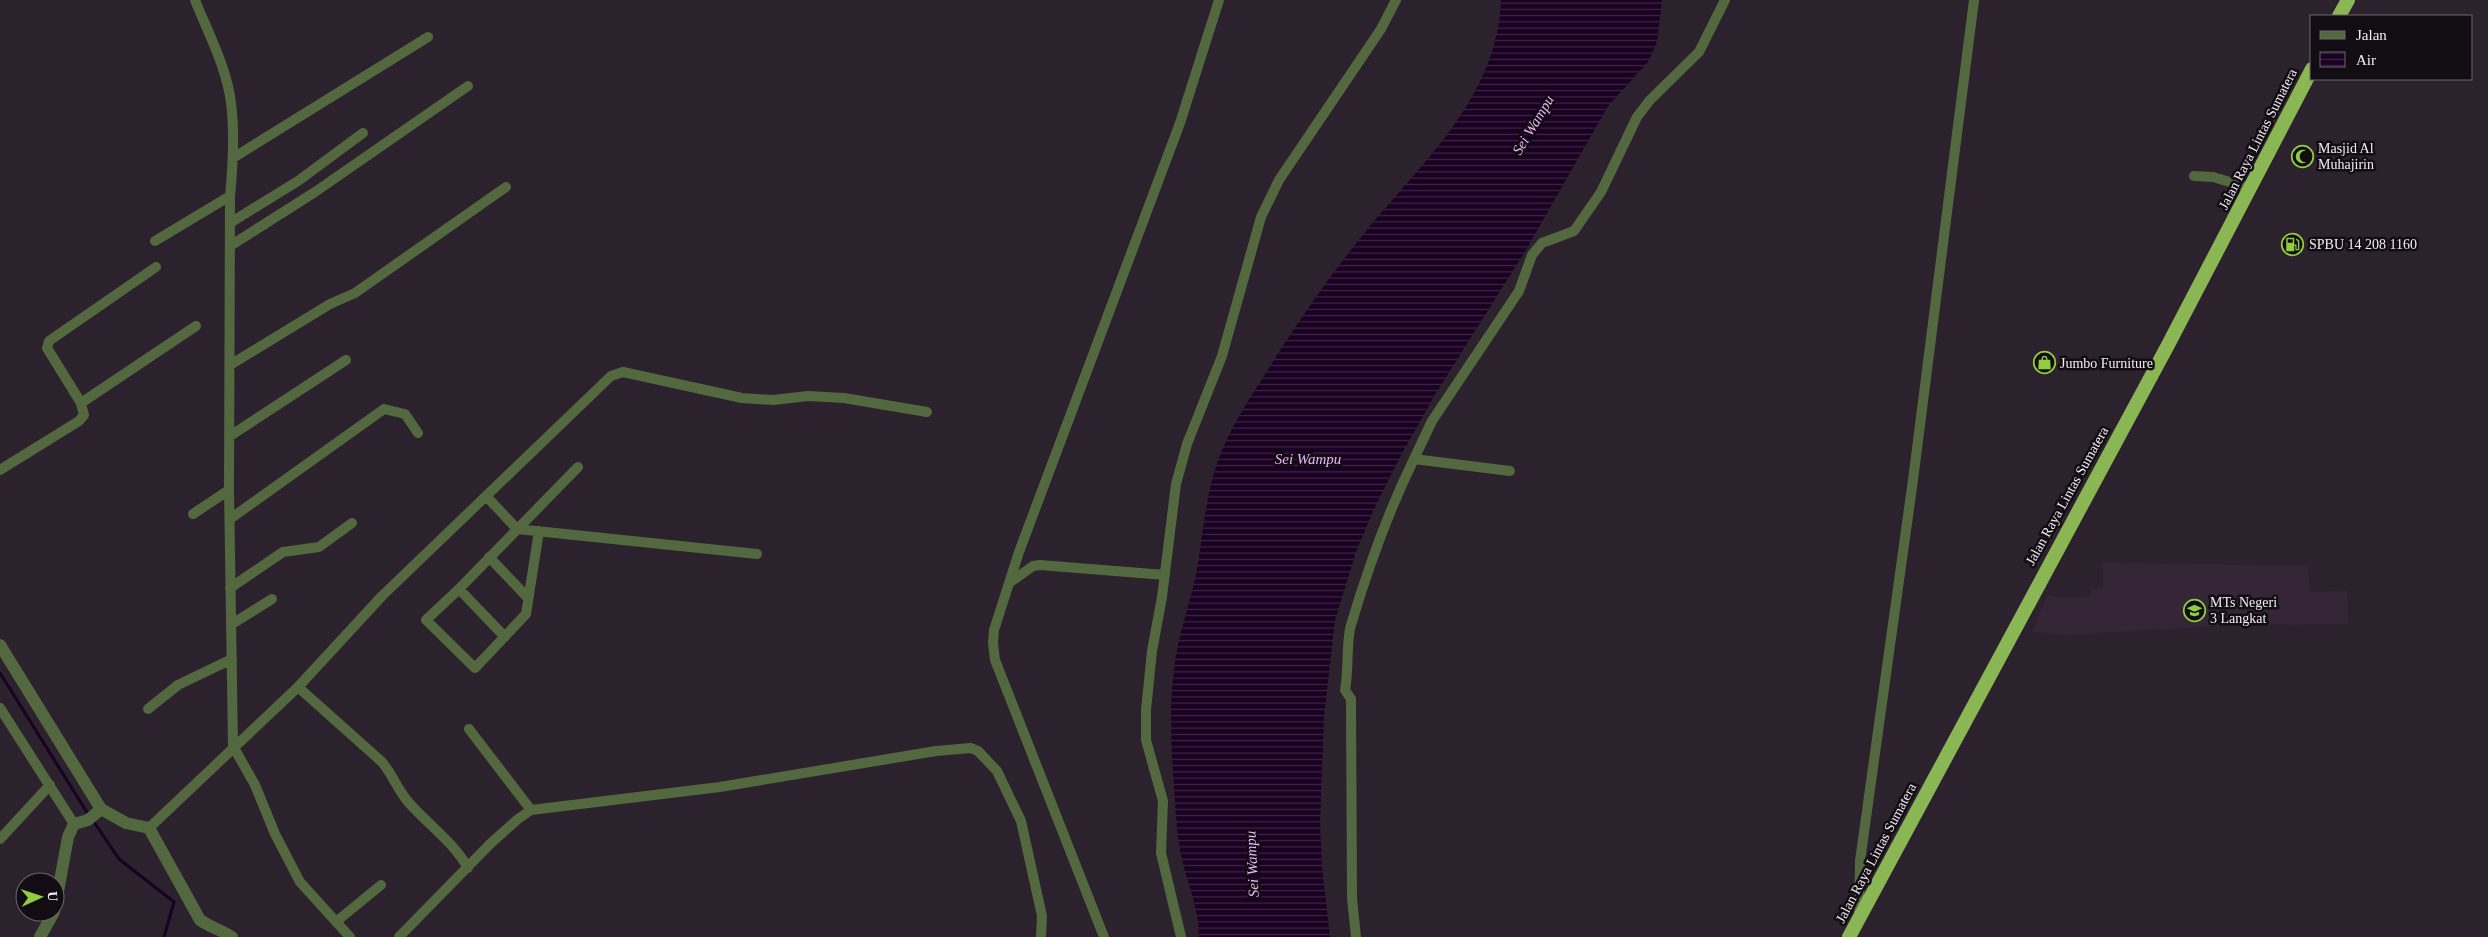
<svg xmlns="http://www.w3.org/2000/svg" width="2488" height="937" viewBox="0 0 2488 937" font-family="'Times New Roman',serif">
	<defs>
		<pattern id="water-rules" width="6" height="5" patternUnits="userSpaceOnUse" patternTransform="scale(1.25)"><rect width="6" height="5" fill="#1a0022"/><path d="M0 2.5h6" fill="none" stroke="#3c2643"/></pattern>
	</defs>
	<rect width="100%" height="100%" fill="#2b222d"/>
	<path fill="#342637" d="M2103,563L2308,566L2310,592L2347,591L2348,624L2226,625L2069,635L2032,632L2048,594L2058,598L2090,597L2091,589L2103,588Z"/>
	<path fill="url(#water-rules)" d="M1501,0H1662L1657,42L1648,62L1608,106L1526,250L1436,393L1401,455L1374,509L1356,552L1335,620L1324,717L1320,822L1322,867L1330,937H1199C1199,911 1190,891 1184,867C1178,845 1176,822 1175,800C1171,751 1168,698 1177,650C1182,623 1192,597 1197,569C1204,528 1206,487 1223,448C1234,423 1249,399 1264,376C1294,327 1326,281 1362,236C1419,165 1498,98 1501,0Z"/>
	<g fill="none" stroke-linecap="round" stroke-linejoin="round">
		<path stroke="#1a0022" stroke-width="3" d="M0,673L88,814
			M92,819L119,859L174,902L164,937"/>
		<path stroke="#54683f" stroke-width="10" d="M195,0C208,33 227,68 231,103C235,133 233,165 230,196L229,490L233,746L255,785L275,834L300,882L350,937
			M233,158L428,37
			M2194,176L2213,177L2250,188
			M230,223L298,181L363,133
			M155,241L230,196
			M230,246L315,192L468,86
			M230,365L330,304L355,293L506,187
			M81,403L196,326
			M230,436L346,360
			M1414,459L1432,421L1519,291L1532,255L1542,243L1574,231L1601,192L1637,117L1650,100L1699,52L1725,0
			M0,470L79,421L84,415L81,403L47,348L49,341L156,267
			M487,497L517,529L757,554
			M193,514L229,490
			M230,519L384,409L405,414L418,433
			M489,557L528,598
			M1009,583L1033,566L1040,565L1165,575
			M230,588L283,552L319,547L352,523
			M459,589L578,467
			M232,624L272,599
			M505,637L459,589L426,620L475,668L526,614L539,531
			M298,687L382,762C393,775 398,791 410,804C429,825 454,843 468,868
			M0,708L74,824
			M148,709L178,685L232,659
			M469,729L531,810
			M149,828L298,687L382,596L611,376L623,372L742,398L773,400L808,396L844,398L927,412
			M0,839L50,785
			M1859,918L1860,861L1913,480L1974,0
			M337,921L381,885
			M399,937L491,843L518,819L531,810L720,787L936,751L971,748L978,751L997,771L1021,821L1042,916L1041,937
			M1104,937L995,660L993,643L994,630L1019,552L1180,123L1219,0
			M1181,937L1161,853L1163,801L1146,740V710L1152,651L1162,597L1176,484L1187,444L1222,356L1261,217L1279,180L1381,29L1396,0
			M1356,937L1352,898L1351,699L1345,690C1349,670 1346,641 1351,625C1368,568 1388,512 1414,459L1510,471"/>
		<path stroke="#54683f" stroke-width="12" d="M0,645L101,809L126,823L149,828L200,920C210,927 221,930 232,937
			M55,908L68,837L74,824L88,820L101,809
			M40,937L54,912"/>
		<path stroke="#8ab754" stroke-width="14" d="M2339,16L2348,0
			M1849,937L2168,345L2312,69"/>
	</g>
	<defs>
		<symbol id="mosque-ring" viewBox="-11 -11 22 22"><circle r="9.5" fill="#110d12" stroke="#91cd40" stroke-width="1.5"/><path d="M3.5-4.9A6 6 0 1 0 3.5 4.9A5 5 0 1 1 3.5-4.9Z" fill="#91cd40"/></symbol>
		<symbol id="fuel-ring" viewBox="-11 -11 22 22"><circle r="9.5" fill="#110d12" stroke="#91cd40" stroke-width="1.5"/><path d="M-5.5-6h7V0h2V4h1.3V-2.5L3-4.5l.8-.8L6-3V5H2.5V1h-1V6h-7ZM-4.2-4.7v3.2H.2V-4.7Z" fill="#91cd40"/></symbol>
		<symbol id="shop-ring" viewBox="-11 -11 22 22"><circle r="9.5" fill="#110d12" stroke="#91cd40" stroke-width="1.5"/><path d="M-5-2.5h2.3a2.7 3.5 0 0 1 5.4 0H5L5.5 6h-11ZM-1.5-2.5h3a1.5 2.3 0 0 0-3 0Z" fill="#91cd40"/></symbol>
		<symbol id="school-ring" viewBox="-11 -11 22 22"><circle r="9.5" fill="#110d12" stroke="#91cd40" stroke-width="1.5"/><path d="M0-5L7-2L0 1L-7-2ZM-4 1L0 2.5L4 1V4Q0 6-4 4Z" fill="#91cd40"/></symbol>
	</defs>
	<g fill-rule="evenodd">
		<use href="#mosque-ring" x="2290" y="144" width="25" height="25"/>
		<use href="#fuel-ring" x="2280" y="232" width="25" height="25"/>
		<use href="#shop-ring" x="2032" y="350" width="25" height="25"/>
		<use href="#school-ring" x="2182" y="598" width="25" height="25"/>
	</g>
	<g text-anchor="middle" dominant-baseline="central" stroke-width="5" stroke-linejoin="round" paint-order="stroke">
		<g font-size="14" fill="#f3edf5" stroke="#110d12">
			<text transform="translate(2258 139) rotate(-63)">Jalan Raya Lintas Sumatera</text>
			<text transform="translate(2067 496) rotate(-61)">Jalan Raya Lintas Sumatera</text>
			<text transform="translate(1876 853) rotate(-62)">Jalan Raya Lintas Sumatera</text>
		</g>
		<g font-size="14" fill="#f3edf5" stroke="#110d12" text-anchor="start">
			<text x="2318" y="148">Masjid Al<tspan x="2318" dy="16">Muhajirin</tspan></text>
			<text x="2309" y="244">SPBU 14 208 1160</text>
			<text x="2060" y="363">Jumbo Furniture</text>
			<text x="2210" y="602">MTs Negeri<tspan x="2210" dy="16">3 Langkat</tspan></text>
		</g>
		<g font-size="15" font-style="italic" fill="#efb3fc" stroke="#110d12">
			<text transform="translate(1533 125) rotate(-59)">Sei Wampu</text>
			<text x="1308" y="459">Sei Wampu</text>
			<text transform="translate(1252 864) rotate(-93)">Sei Wampu</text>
		</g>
	</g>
	<rect x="2310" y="15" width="162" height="65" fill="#110d12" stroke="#6b676d"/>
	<rect x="2320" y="31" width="25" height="8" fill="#54683f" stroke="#6b676d"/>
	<text x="2356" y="40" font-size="15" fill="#f3edf5">Jalan</text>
	<rect x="2320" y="52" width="25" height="15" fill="url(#water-rules)" stroke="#6b676d"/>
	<text x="2356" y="65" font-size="15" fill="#f3edf5">Air</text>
	<g transform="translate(40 897) rotate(87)"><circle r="24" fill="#110d12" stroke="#6b676d"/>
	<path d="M0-4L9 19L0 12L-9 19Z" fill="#91cd40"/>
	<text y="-8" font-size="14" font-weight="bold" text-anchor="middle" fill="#f3edf5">U</text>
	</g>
</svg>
